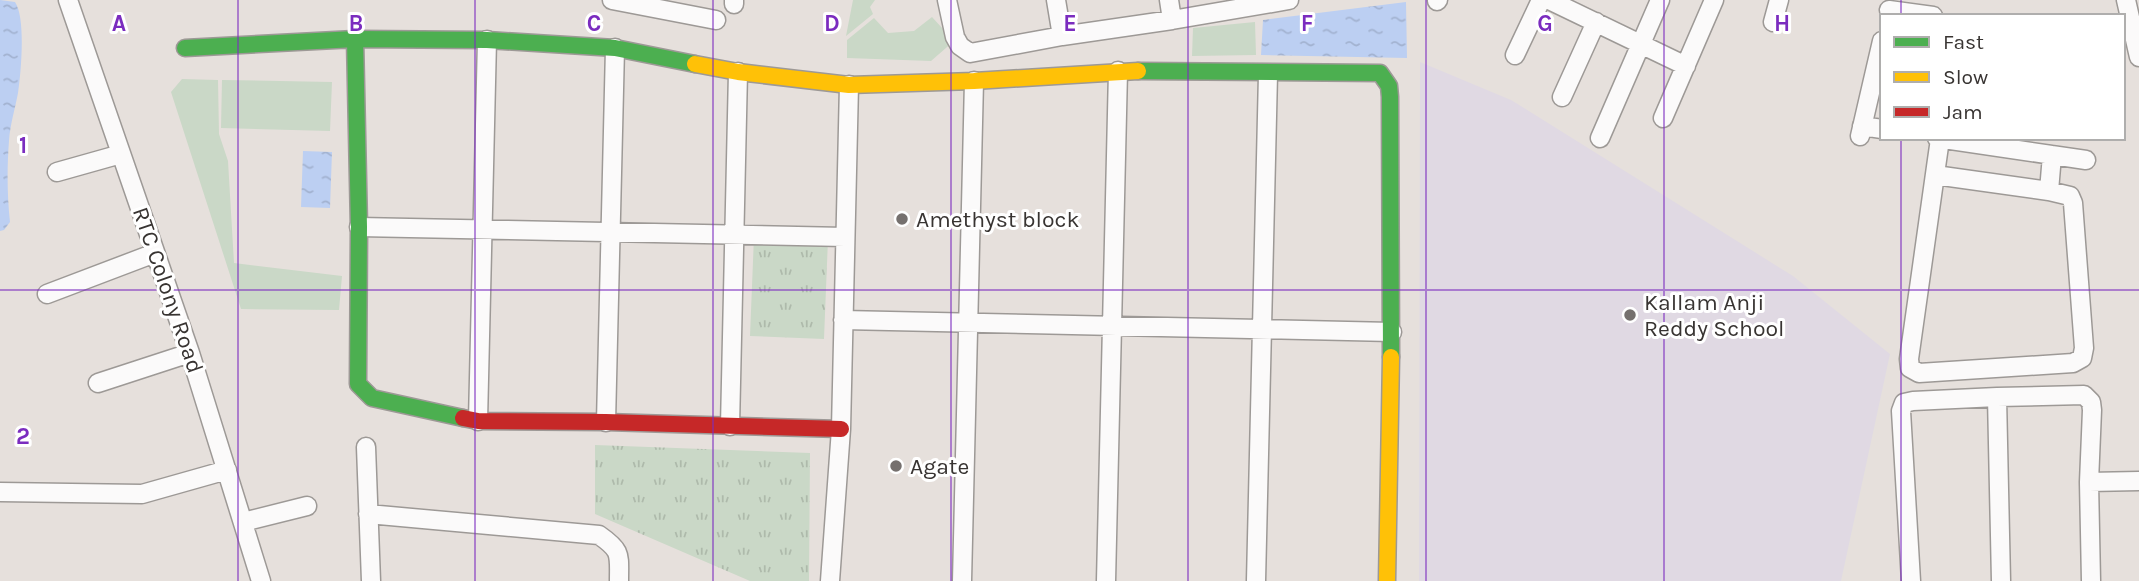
<svg xmlns="http://www.w3.org/2000/svg" width="2139" height="581" viewBox="0 0 2139 581" font-family="Karla,sans-serif">
	<defs>
		<pattern id="park-tufts" width="24" height="20" patternUnits="userSpaceOnUse" patternTransform="scale(1.75)"><rect width="24" height="20" fill="#cad8c7"/><path d="M3 7l-1-3M5 7V3M7 7l1-3M15 17l-1-3M17 17v-4M19 17l1-3" fill="none" stroke="#aebaab"/></pattern>
		<pattern id="water-ripples" width="26" height="14" patternUnits="userSpaceOnUse" patternTransform="scale(1.75)"><rect width="26" height="14" fill="#bccff2"/><path d="M2 4q2-2 4 0t4 0M15 11q2-2 4 0t4 0" fill="none" stroke="#a2b2d0"/></pattern>
	</defs>
	<rect width="100%" height="100%" fill="#e6e0dc"/>
	<path fill="#e0d9e3" d="M1420,62L1511,100L1793,276L1890,354L1841,581H1419Z"/>
	<path fill="#cad8c7" d="M853,0H875L870,7L873,14L846,36Z
		M932,17L954,41L931,61L847,58V40L874,18L888,33L914,31Z
		M1255,22L1256,55L1192,56L1193,28Z
		M182,79L218,80L219,134L228,161L234,263L342,276L339,310L241,309L171,92Z
		M222,80L332,82L330,131L221,128Z"/>
	<path fill="url(#park-tufts)" d="M754,236L828,239L824,339L750,336Z
		M595,445L810,453L809,581H750L595,514Z"/>
	<path fill="url(#water-ripples)" d="M0,0L15,2C26,18 21,73 18,93C15,109 10,125 9,141C7,167 7,195 10,222L4,230L0,231Z
		M1406,2L1407,58L1261,55L1263,20Z
		M303,151L332,152L330,208L301,207Z"/>
	<g fill="none" stroke-linecap="round" stroke-linejoin="round">
		<defs>
			<path id="street" d="M68,0L190,353L261,581
				M612,0L716,20
				M947,0L955,37L960,46L970,53L1062,36L1172,20L1289,0
				M1056,0L1062,36
				M1169,0L1172,20
				M1549,0L1686,66
				M2126,0L2139,57
				M1437,1L1438,0
				M734,4V0
				M1889,10L1933,16
				M1773,22L1779,0
				M1515,55L1541,0
				M1562,97L1596,22
				M1663,118L1714,0
				M1862,126L1882,129
				M1860,136L1882,41
				M1600,138L1660,0
				M1937,138L2086,160
				M57,172L121,154
				M1935,175L2049,191L2070,196L2073,203L2084,348L2082,358L2073,363L1919,373L1910,368L1909,359L1936,167L1940,139
				M2049,191L2052,155
				M359,227L845,237
				M47,294L155,253
				M843,320L1392,332
				M98,383L190,353
				M1997,397L2084,395L2091,402L2092,410L2089,482L2139,481
				M478,421L487,40
				M606,422L615,48
				M730,426L738,72
				M366,447L371,581
				M2089,482L2091,581
				M0,492L142,494L227,470
				M368,514L599,535C622,551 619,554 619,581
				M243,522L307,506
				M830,581L841,429L849,85
				M962,581L974,81
				M1106,581L1118,71
				M1256,581L1268,74
				M1911,581L1901,411L1904,403L1913,401L1997,397L2001,581"/>
			<path id="fast" d="M355,39L359,227L358,384L372,398L463,418
				M185,48L355,39L487,40L615,48L695,64
				M1138,71L1380,73L1389,86L1390,97L1391,357"/>
			<path id="slow" d="M695,64L738,72L849,85L974,81L1138,71
				M1387,581L1391,357"/>
			<path id="jam" d="M463,418L478,421L606,422L841,429"/>
		</defs>
		<use href="#street" stroke="#9d9996" stroke-width="21"/>
		<use href="#fast" stroke="#9d9996" stroke-width="19"/>
		<use href="#slow" stroke="#9d9996" stroke-width="19"/>
		<use href="#jam" stroke="#9d9996" stroke-width="19"/>
		<use href="#street" stroke="#fbfafa" stroke-width="18"/>
		<use href="#fast" stroke="#4caf50" stroke-width="16"/>
		<use href="#slow" stroke="#ffc107" stroke-width="16"/>
		<use href="#jam" stroke="#c62828" stroke-width="16"/>
	</g>
	<path fill="none" stroke="#7b2cbf" stroke-width="2" stroke-opacity="0.55" d="M238,0V581M475,0V581M713,0V581M951,0V581M1188,0V581M1426,0V581M1664,0V581M1901,0V16M1901,138V581M0,290H2139"/>
	<g fill="#75706e" stroke="#fff" stroke-width="2.5">
		<circle cx="902" cy="219" r="7"/>
		<circle cx="1630" cy="315" r="7"/>
		<circle cx="896" cy="466" r="7"/>
	</g>
	<g text-anchor="middle" dominant-baseline="central" stroke-width="6" stroke-linejoin="round" paint-order="stroke">
		<g font-size="23" fill="#383432" stroke="#fff" text-anchor="start">
			<text x="916" y="219">Amethyst block</text>
			<text x="1644" y="302">Kallam Anji<tspan x="1644" dy="26">Reddy School</tspan></text>
			<text x="910" y="466">Agate</text>
		</g>
		<g font-size="23" fill="#383432" stroke="#fff">
			<text transform="translate(168 290) rotate(71)">RTC Colony Road</text>
		</g>
	</g>
	<g font-size="23" text-anchor="middle" font-weight="bold" fill="#7b2cbf" stroke="#fff" stroke-width="6" stroke-linejoin="round" paint-order="stroke">
		<text x="119" y="31">A</text>
		<text x="356" y="31">B</text>
		<text x="594" y="31">C</text>
		<text x="832" y="31">D</text>
		<text x="1070" y="31">E</text>
		<text x="1307" y="31">F</text>
		<text x="1545" y="31">G</text>
		<text x="1782" y="31">H</text>
		<text x="23" y="153">1</text>
		<text x="23" y="444">2</text>
	</g>
	<rect x="1880" y="14" width="245" height="126" fill="#ffffff" stroke="#afaead" stroke-width="2"/>
	<rect x="1894" y="37" width="35" height="10" fill="#4caf50" stroke="#afaead" stroke-width="2"/>
	<text x="1943" y="49" font-size="21" fill="#383432">Fast</text>
	<rect x="1894" y="72" width="35" height="10" fill="#ffc107" stroke="#afaead" stroke-width="2"/>
	<text x="1943" y="84" font-size="21" fill="#383432">Slow</text>
	<rect x="1894" y="107" width="35" height="10" fill="#c62828" stroke="#afaead" stroke-width="2"/>
	<text x="1943" y="119" font-size="21" fill="#383432">Jam</text>
</svg>
